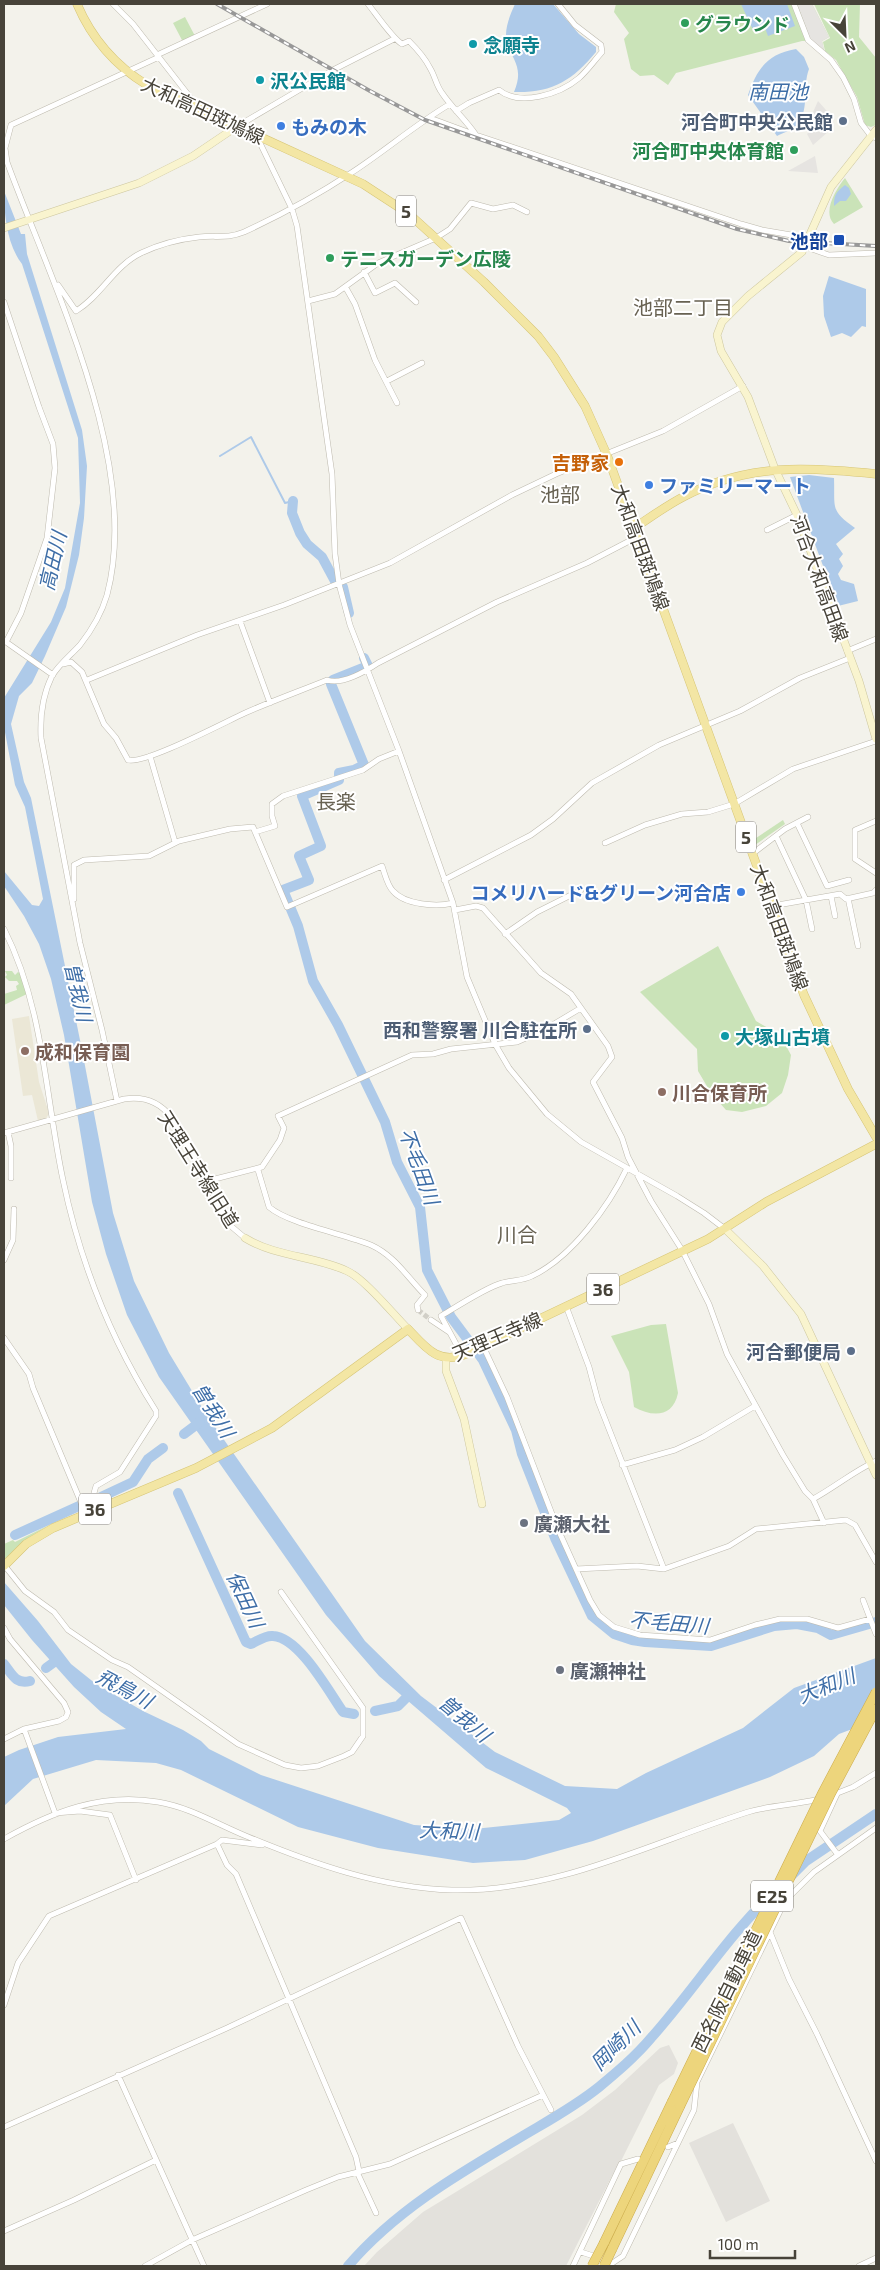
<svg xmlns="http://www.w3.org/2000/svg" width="880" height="2270" viewBox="0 0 880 2270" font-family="'Exo 2','Noto Sans JP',sans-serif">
	<rect width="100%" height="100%" fill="#f3f2eb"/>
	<path fill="#e3e1dc" d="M669,2045L678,2063L674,2074L659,2085L621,2161L624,2162L616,2168L566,2266H364L377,2252L423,2212L582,2115L615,2090L660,2048Z
		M733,2123L770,2201L726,2222L689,2143Z"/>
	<path fill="#ebe7d6" d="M29,1016L39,1082L49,1113L46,1119L38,1121L32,1095L23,1096L12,1019Z"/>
	<path fill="#cae3b8" d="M616,4H812L829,37L822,41L824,50L811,41H802L676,73L668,85L654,75L640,76L631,69L624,39L629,33L614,12Z
		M814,4H860L859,37L876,58V125L871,127L865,125L857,97L836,60L825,51L823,42L830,38Z
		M185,17L195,36L183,42L173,23Z
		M845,178L863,207L834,224C822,212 836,189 845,178Z
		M783,820L785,824L755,845L753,840Z
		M718,946L756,1021L775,1032L784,1042L791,1055L788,1075L782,1093L766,1106L742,1112L726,1110L711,1093L698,1071L697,1049L640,992Z
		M5,971H12L15,975L18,972L20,973L27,994L4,1005V994L17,990L16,986L19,984L17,981H9L5,977L7,975Z
		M666,1324L678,1393C673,1418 652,1417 634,1407L629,1372L611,1336L651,1325Z
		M49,1525L28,1538L4,1560V1544L13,1540L15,1542Z"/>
	<path fill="#e6e4e1" d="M797,4H812L814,8L829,37L822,41L824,50L811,41Z
		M818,101L833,118L824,126L829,131L813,145L807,134L817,126L810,119Z
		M815,156L818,173L788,171Z"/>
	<path fill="#aecae9" d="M515,4H553L579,34L596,47V52C572,81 552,93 514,92C526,64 508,58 506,35C506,24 511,13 515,4Z
		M741,4H787L795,26L768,36L765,28L754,32Z
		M796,49L804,57L809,69C802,88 810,107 798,124C794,129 783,133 777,136L748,95C757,69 767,54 796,49Z
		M845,185L849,188L851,194L846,201H840L834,206C834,195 836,192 845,185Z
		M4,191L21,234H25L27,254L82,430L87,466L84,518L79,555L66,607L45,656L32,683L19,696L11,724L24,782L31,798L82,1050L113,1213L134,1281L169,1353L206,1414L365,1641L421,1696L495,1752L565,1786L617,1789L646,1773L743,1728L794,1688L876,1658V1720L839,1734L814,1756L770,1777L593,1841L525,1860L473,1863L378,1848L298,1827L181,1770L156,1763L96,1760L33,1779L4,1806V1757L19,1750L58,1737L126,1729L101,1712L74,1687L32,1640L4,1605V1582L38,1621L71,1664L96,1684L143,1711L183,1730L201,1741L209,1749L261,1775L414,1825L474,1829L559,1820L571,1813L567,1808L486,1768L379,1676L326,1615L159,1377L127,1315L106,1254L92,1202L64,1035L51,979L39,944L24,916L4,886V871L32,905L39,906L43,899L25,807L15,785L4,727V698L51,622L65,588L80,503L78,438L22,264C7,245 4,214 4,191Z
		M829,276L866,289V327L862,326L851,337L842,333L831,337L824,316L823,296Z
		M809,475L834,478C835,509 830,510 855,528L836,544L843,554L839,559L843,566L838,574L841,580L854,584L858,601L838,606L790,477Z"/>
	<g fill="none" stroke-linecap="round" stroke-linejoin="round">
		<path stroke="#aecae9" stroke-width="2" d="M220,456L251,437L285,503L293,501"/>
		<path stroke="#aecae9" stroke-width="10" d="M293,501L292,513L300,533L307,544L322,557L336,583
			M343,587L349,613
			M364,658L368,666L333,680L331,684L364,765L354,770L339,773V780L302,796L321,846L299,856L309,880L283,890L298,926L313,981L338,1025L385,1122L397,1162L420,1207L427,1270L451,1317L483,1360L516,1430L522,1454L555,1538L592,1616L614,1634L632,1640L645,1642L711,1646L774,1626L797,1624L818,1628L831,1635L876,1622
			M184,1434L200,1422
			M178,1493L246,1642L251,1644C258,1641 265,1635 273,1636C299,1637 329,1692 343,1712L354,1714
			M101,1497L133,1482L148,1459L163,1448
			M15,1535L90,1501
			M4,1664C12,1674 16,1685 30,1681
			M46,1668L57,1660
			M375,1711L398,1706L409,1695
			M791,1876L806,1861L876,1814
			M348,2266C394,2212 455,2176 516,2140C544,2123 573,2108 599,2087C617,2072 635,2057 651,2038C694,1990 728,1935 775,1891"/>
		<path stroke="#d1cfc7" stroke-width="5" stroke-dasharray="5 2.5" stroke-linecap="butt" d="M418,1310L431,1320"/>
		<defs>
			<path id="street" d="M113,4L133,24L190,97L191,106
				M368,4C376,14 393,39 402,44L409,41C416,48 426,60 430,68C435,76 436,85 442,93C452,108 466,120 476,135L741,224L762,230L809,238
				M794,4L808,40L831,60L843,77L854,99L861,123L871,136L876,138
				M157,55L267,4
				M456,111L469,103L499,90C520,107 560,94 579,78C587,71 594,61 602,52L601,45L575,25L558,4
				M430,118L476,135
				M236,127L333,70L394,39
				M259,137L260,143L292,209L297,226L332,474L335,554L339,584L350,625L399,751L453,903L467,977L495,1044L509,1068L547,1114L581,1142L677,1196L704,1213L725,1229
				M806,247L829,255L876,253
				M364,272L375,293L395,283L416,302
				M58,285L76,311C101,296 114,266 141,253C158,245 180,239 199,237C216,235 227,239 244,232C281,215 316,196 351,173C385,151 416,124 450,104
				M346,288L355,304L375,360L397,403
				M308,301L335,294L378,263L436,238L450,229L471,203L493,209L513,205L527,212
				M4,302L39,407L53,444L55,468L47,538L21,613L6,642L53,675
				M387,381L422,363
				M767,530L797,515
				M240,621L270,703
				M847,651L876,639
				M63,664L71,662L82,672L104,724L116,738L128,760C144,765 225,722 245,713C272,701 300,691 327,680C342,685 366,671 378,663L497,602L587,563L637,537
				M87,680L197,635L284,605L390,563L512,495L556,474L663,431L743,386
				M150,756L175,842
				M876,821L855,830V859L876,873
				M797,823L827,886L849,880
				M255,832L275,826L272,816V804L283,796L363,770L379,759L399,751
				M776,836L806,900L812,929
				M605,843L645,825L682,814L708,812L734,804L793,769L876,741
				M752,854L785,829L808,817
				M444,880L531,835L553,819L592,783L659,745L740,711L800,678L850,658
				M831,896L835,916
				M848,898L858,946
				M74,899V865L84,860L149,856L179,841L230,829L253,827L287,907L382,866C385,874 387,885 393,891C405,905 437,907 453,903
				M772,906L840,894L846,899L873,893L876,890
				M455,910L476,906L483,908L541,973L571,994L608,1046L612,1057L593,1082L622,1138L628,1157L651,1201L682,1250L709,1304L727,1354L783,1455L805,1491L813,1499L824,1523
				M4,929C44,1008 45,1095 63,1180C80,1262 111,1340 156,1411V1416L120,1472L96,1486L94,1493L100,1507
				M505,934L537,912L581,890
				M117,1101L102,1030L80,943L41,738C40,717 42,696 52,676C59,664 71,655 80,645C91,631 102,612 107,595C142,463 52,285 7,162L5,148L11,125L159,57
				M8,1132L11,1146V1178
				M4,1133L124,1099C143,1096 159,1101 171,1117L207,1181L223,1215L232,1227L245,1238
				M258,1170L269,1207C289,1224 344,1234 371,1245C395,1256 407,1277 425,1295L417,1305L418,1310
				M207,1181L262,1167L280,1140L284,1128L278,1116L412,1055L433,1054L451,1049L517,1042L544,1030L581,1008
				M4,1260L13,1240L14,1209
				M566,1306L589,1367L598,1401L664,1569
				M431,1320L449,1332
				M4,1338L29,1374L33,1388L85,1512
				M483,1346L507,1397L557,1527L590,1600L599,1615L614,1627L640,1635L710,1640L755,1625L780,1619H807L838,1628L870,1619
				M462,1355L441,1316C456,1307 487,1287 502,1283C512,1280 523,1281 532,1276C571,1258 609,1206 627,1168
				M622,1465L675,1450L703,1437L755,1406
				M813,1499C835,1487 854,1471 876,1461
				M4,1565L25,1591L54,1612L68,1630L112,1660L128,1667L238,1744L285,1765L301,1768L318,1766L344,1756L352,1752L363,1736V1708L281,1592
				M576,1569L637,1566L664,1569L729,1546L756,1529L846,1520L855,1525L876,1562
				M863,1600L876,1634
				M4,1628L10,1639L64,1703L68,1712L66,1717L59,1721L24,1729L4,1739
				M24,1729L55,1813L80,1811L110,1815L136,1880
				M837,1794L820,1831L838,1855
				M830,1796L853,1787L876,1773
				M4,1839C52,1812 102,1792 158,1802C189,1807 217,1824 246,1836C311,1863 380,1888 452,1890C558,1892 650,1843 748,1812C771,1805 796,1805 819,1799
				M217,1844L227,1865L236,1874L356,2157L359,2171
				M770,1932L789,1979L817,2034L876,2161
				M4,2005L18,1963L49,1916L217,1844L222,1840L262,1845
				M118,2075L204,2266
				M4,2127L227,2028L461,1918L518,2046L551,2110
				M668,2147L678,2143
				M357,2172L376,2213
				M4,2231L74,2200L156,2160
				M581,2252L609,2261
				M145,2266L192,2240L306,2190L338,2177L390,2164L543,2095
				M573,2266L621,2164L638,2159
				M608,2266L623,2256L694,2110L697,2082L785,1901L814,1872L876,1828
				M859,2266L876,2258"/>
			<path id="secondary" d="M876,130L831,187L802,252L748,296L722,322L717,335L721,351L748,397L775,469L797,515L859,681L876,739
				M4,228L139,183L193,156L236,127
				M725,1229L763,1266L801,1314L876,1475
				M245,1238C276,1257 315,1256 347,1271C365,1279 393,1314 408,1329
				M446,1359V1371L464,1419L482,1504"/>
			<path id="primary" d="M77,4C92,39 114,65 147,85L363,184L409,214L484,282L538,336L554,357L585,406L607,455L804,995L848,1089L876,1137
				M634,528C651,517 667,505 685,496C748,463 809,467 876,474
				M4,1566L26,1544L53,1528L196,1468L272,1428L408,1329C426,1348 438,1365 466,1354L708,1239L766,1202L876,1144"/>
			<path id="highway" d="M604,2243L672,2102
				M612,2249L680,2106"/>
		</defs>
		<use href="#street" stroke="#bebaae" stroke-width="6"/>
		<use href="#secondary" stroke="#cdc79f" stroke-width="8"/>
		<use href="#primary" stroke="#d6c576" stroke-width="9"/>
		<use href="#highway" stroke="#ccac4c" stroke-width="10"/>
		<use href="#street" stroke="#fff" stroke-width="5"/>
		<use href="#secondary" stroke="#f9f4cf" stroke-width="7"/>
		<use href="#primary" stroke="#f3e6a4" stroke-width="8"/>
		<use href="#highway" stroke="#edd57c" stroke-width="9"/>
		<defs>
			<path id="rail" d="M217,4L370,91L425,120L737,229L789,241L876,246"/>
		</defs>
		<use href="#rail" stroke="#989898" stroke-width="4"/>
		<use href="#rail" stroke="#fff" stroke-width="2" stroke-dasharray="5.5" stroke-linecap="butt"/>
		<defs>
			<path id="highway-bridge" d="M672,2102L823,1792L876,1692
				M680,2106L830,1795L876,1709
				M592,2266L604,2243
				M604,2266L612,2249"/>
		</defs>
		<use href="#highway-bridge" stroke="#ccac4c" stroke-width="10" stroke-linecap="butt"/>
		<use href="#highway-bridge" stroke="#edd57c" stroke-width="9"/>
	</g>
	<g fill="#2e9e5b" stroke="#fff" stroke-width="2">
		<circle cx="685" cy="23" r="5"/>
		<circle cx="794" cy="150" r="5"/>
		<circle cx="330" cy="258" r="5"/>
	</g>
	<g fill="#0f9aa8" stroke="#fff" stroke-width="2">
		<circle cx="473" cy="44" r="5"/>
		<circle cx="260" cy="80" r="5"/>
		<circle cx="725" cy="1036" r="5"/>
	</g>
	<g fill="#5c6f8a" stroke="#fff" stroke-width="2">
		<circle cx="843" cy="121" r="5"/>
		<circle cx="587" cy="1029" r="5"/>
		<circle cx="851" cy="1351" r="5"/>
	</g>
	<g fill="#3f7fe0" stroke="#fff" stroke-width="2">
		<circle cx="281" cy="126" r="5"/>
		<circle cx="649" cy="485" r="5"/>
		<circle cx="741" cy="892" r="5"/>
	</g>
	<rect fill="#1a4fb4" stroke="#fff" stroke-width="2" x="833" y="234" width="12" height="12" rx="2.5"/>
	<circle fill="#e8710a" stroke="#fff" stroke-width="2" cx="619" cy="462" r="5"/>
	<g fill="#8d6e63" stroke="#fff" stroke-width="2">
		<circle cx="25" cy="1051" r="5"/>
		<circle cx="662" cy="1092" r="5"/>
	</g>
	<g fill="#6b7280" stroke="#fff" stroke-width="2">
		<circle cx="524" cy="1523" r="5"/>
		<circle cx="560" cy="1670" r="5"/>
	</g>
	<g text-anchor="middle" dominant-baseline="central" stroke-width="4" stroke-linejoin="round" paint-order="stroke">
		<g fill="#fff" stroke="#7e7b74" stroke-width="1">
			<rect x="396" y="195.5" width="20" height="31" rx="4"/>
			<rect x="736" y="821.5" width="20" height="31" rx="4"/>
			<rect x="587" y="1273.5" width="32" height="31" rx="4"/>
			<rect x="79" y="1493.5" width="32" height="31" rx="4"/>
			<rect x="751" y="1880.5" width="42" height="31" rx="4"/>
		</g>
		<g font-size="18" font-weight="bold" fill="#474339">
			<text x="406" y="211">5</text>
			<text x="746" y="837">5</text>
			<text x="603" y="1289">36</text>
			<text x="95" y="1509">36</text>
			<text x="772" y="1896">E25</text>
		</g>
		<g font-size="19" font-weight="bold" fill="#27864d" stroke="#fff" text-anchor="start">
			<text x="695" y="23">グラウンド</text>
			<text x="784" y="150" text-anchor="end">河合町中央体育館</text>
			<text x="340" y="258">テニスガーデン広陵</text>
		</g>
		<g font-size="19" font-weight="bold" fill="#0d838f" stroke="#fff" text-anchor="start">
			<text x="483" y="44">念願寺</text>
			<text x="270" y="80">沢公民館</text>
			<text x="735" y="1036">大塚山古墳</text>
		</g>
		<g font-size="19" fill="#474339" stroke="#fff">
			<text transform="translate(203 110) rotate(25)">大和高田斑鳩線</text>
			<text transform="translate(641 547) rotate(70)">大和高田斑鳩線</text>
			<text transform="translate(820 578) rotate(70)">河合大和高田線</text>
			<text transform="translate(780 927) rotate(70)">大和高田斑鳩線</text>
			<text transform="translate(199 1169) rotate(58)">天理王寺線旧道</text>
			<text transform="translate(497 1336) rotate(-23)">天理王寺線</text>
			<text transform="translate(726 1991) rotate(-64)">西名阪自動車道</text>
		</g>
		<g font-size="19" font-weight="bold" fill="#4e5e75" stroke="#fff" text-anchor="end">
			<text x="833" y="121">河合町中央公民館</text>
			<text x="577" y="1029">西和警察署 川合駐在所</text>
			<text x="841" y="1351">河合郵便局</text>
		</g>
		<g font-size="19" font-weight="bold" fill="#366cbe" stroke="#fff" text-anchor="start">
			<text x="291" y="126">もみの木</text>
			<text x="659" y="485">ファミリーマート</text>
			<text x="731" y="892" text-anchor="end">コメリハード&amp;グリーン河合店</text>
		</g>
		<g font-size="19" font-weight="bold" fill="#164399" stroke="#fff" text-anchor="end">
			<text x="828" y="240">池部</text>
		</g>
		<g font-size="19" font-weight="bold" fill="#c56008" stroke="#fff" text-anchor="end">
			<text x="609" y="462">吉野家</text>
		</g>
		<g font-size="19" font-weight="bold" fill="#785e54" stroke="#fff" text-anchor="start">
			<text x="35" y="1051">成和保育園</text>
			<text x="672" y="1092">川合保育所</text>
		</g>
		<g font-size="19" font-weight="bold" fill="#5b616d" stroke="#fff" text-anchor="start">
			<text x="534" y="1523">廣瀬大社</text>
			<text x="570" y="1670">廣瀬神社</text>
		</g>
		<g font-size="20" font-style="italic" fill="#3e6ea7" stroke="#fff">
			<text x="778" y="91">南田池</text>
			<text transform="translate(52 561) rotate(-77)">高田川</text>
			<text transform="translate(79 992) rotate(77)">曽我川</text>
			<text transform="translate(420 1166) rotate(70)">不毛田川</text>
			<text transform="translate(214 1410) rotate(58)">曽我川</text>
			<text transform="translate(246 1599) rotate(65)">保田川</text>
			<text transform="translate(669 1622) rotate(5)">不毛田川</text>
			<text transform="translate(826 1685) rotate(-22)">大和川</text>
			<text transform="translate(125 1688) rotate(28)">飛鳥川</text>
			<text transform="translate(465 1718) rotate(40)">曽我川</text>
			<text transform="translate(449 1830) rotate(2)">大和川</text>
			<text transform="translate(615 2045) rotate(-45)">岡崎川</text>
		</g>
		<g font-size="20" fill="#686252" stroke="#fff">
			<text x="683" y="307">池部二丁目</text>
			<text x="560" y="494">池部</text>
			<text x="336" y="801">長楽</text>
			<text x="517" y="1234">川合</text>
		</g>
	</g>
	<rect width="880" height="2270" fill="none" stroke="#474339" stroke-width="10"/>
	<g transform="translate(845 35) rotate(156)" stroke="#ffffff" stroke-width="4" paint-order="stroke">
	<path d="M0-4L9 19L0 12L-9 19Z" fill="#474339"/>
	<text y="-8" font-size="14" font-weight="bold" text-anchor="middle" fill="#474339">N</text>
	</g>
	<path d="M710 2250v8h85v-8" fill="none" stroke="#474339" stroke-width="2.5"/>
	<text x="718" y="2250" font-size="15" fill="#474339" stroke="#ffffff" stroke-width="4" paint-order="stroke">100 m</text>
</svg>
